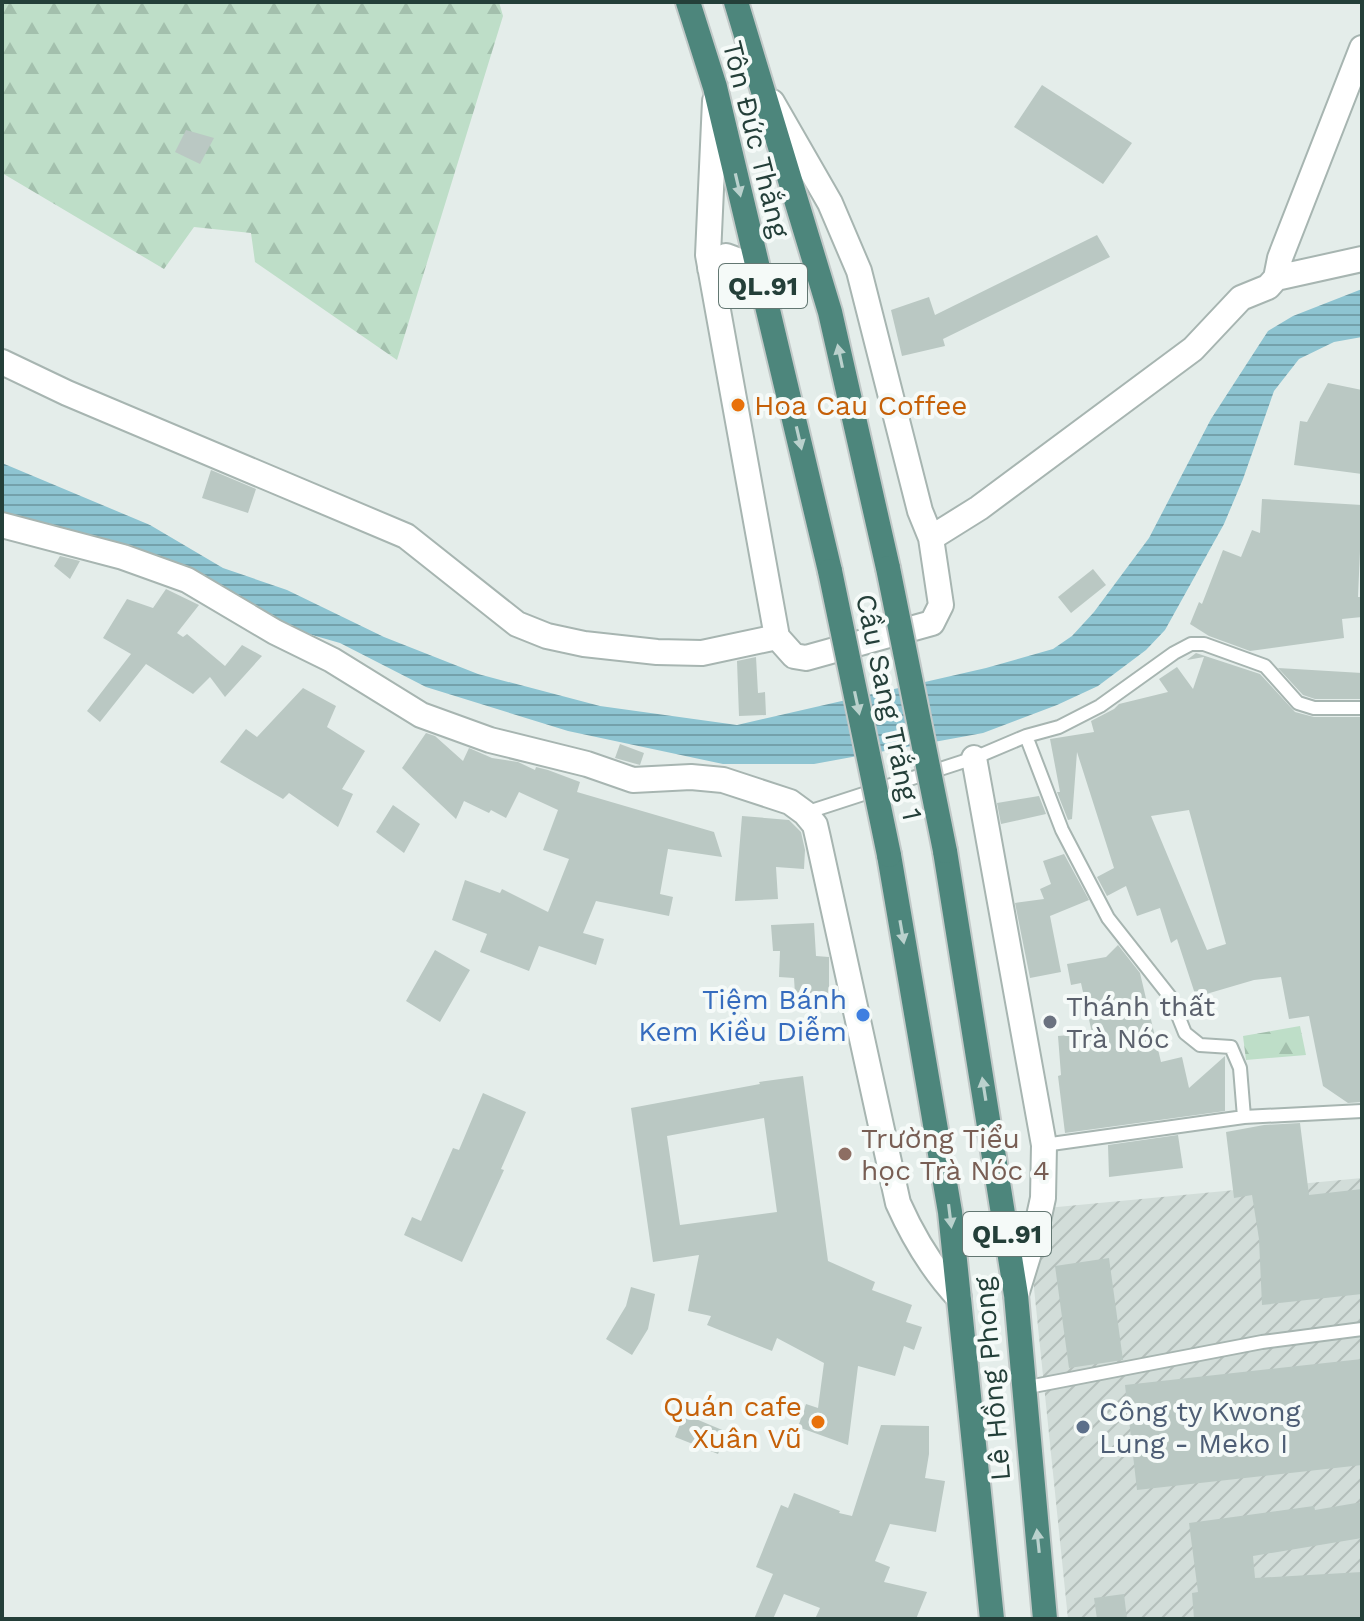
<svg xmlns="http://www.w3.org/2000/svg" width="1364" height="1621" viewBox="0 0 1364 1621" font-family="'Work Sans',sans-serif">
	<defs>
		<pattern id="industrial-furrows" width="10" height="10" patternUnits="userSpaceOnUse" patternTransform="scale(2)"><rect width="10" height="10" fill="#d2ddd9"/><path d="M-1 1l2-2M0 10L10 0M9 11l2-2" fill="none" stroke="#b4bfbb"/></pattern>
		<pattern id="forest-firs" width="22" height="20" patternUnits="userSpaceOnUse" patternTransform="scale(2)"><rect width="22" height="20" fill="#bedec8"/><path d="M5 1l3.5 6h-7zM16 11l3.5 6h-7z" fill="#a3c0ad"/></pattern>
		<pattern id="water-rules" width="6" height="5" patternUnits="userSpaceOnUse" patternTransform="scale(2)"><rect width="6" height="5" fill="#8ec4d1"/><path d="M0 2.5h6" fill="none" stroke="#74a1ab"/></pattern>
	</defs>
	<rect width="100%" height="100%" fill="#e4edea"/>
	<path fill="url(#industrial-furrows)" d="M1362,1178V1619H1068L1026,1210Z"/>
	<path fill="url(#forest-firs)" d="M2,2H499L503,16L397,360L255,262L251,233L194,227L164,269L2,173Z
		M1300,1026L1306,1055L1246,1060L1243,1036Z"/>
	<path fill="url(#water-rules)" d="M1362,289V337L1334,342L1299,359L1274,391L1243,479L1224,524L1165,630L1146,650L1098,686L1057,705L983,733L814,764H723L568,731L426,687L340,643L291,629L261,608L194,575L51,524L2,513V463L150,525L223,568L287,590L384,637L478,674L600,706L737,725L986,668L1053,649L1072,636L1094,612L1149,538L1211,419L1268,331L1293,316Z"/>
	<path fill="#bac8c3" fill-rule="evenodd" d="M1042,85L1132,143L1103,184L1014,127Z
		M186,130L214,138L200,164L175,152Z
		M1097,235L1110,257L943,339L945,346L902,356L891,310L929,297L935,315Z
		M1328,383L1362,390V474L1294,465L1300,421L1307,422Z
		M211,470L256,489L248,513L202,498Z
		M1262,499L1362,505L1358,597H1362V617L1342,619L1344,638L1250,651L1209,636L1190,624L1199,602L1202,604L1223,550L1241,557L1252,530L1260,533Z
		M60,556L80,561L70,579L54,566Z
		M1093,569L1106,585L1071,613L1058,597Z
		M166,589L199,605L177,633L183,637L187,634L225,666L242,645L262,656L225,697L210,677L193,694L146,664L100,722L87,711L131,654L103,638L127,599L153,608Z
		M1196,653L1260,674L1295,712L1314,717H1362V1102L1348,1103L1323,1086L1309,1016L1289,1019L1281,977L1254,980L1196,997L1177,939L1171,943L1160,908L1137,916L1126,886L1107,896L1097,877L1114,868L1077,752L1072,819L1068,820L1057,792H1060L1050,739L1094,732L1091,721L1114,709L1119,704L1168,692L1159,679L1177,667L1193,689L1204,657L1187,660ZM1189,810L1226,944L1207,950L1151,816Z
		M756,657L758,693L765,692L766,715L739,716L737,661Z
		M1278,668L1362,673L1360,699H1315L1303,695Z
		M303,688L336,706L327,727L365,751L342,789L353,794L338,827L289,793L283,799L220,762L246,729L257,737Z
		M426,733L435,736L463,761L469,748L492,758L518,762L535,770L536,767L548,770L580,782L577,792L714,832L722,857L668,849L660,894L673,897L669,916L596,901L583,933L604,939L596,965L539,946L529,971L480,952L487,934L452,920L465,880L500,893L502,889L548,912L569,859L543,850L558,810L519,792L506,818L491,810L489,813L464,801L456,819L402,768Z
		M620,744L644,753L640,765L615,758Z
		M1039,796L1046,814L1001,824L997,803Z
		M393,805L420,824L404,853L376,832Z
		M742,816L789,820L801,832L805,850L804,869L776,867L778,899L735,901Z
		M1064,854L1089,900L1050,916L1061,972L1030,978L1015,903L1044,899L1040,889L1051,884L1043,861Z
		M814,923L816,956L829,957V986L835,985L839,1006L796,1010L794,978L779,977L780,951H773L771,925Z
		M1118,945L1140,973L1161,1062L1182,1057L1189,1088L1225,1056V1111L1065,1133L1058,1076L1061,1075L1058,1036L1092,1033L1081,983L1071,985L1067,964L1106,957Z
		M435,950L470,970L440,1022L406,1001Z
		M803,1076L828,1261L875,1282L872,1290L912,1305L906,1322L922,1327L914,1350L904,1346L895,1376L858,1366L848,1445L798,1427L806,1404L818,1408L824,1363L777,1338L772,1351L707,1325L711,1316L688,1311L699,1255L653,1262L631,1108L760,1084L759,1082ZM764,1118L777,1212L680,1225L667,1136Z
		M483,1093L526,1112L501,1169L504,1170L462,1262L404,1235L412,1217L421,1221L453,1148L459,1150Z
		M1300,1123L1309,1195L1362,1189V1294L1262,1305L1259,1239L1252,1195L1234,1198L1226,1132L1264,1125Z
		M1178,1135L1183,1168L1109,1177L1108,1145Z
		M1109,1258L1123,1360L1069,1368L1055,1266Z
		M631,1287L655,1294L648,1329L632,1355L606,1339L626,1306Z
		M1362,1359V1465L1137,1490L1125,1385Z
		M684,1414L727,1432L718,1454L675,1437Z
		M881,1425L929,1426V1454L925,1478L945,1481L936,1532L890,1524L875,1561L890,1567L884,1582L927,1592L916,1619H815L820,1608L784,1594L773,1619H754L773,1574L756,1567L781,1505L788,1508L794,1493L840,1511L839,1513L852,1516Z
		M1362,1502V1538L1253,1556L1255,1578L1362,1572V1619H1194L1192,1593L1198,1592L1189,1523L1314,1506L1315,1510Z
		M1124,1594L1127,1619H1097L1094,1598Z"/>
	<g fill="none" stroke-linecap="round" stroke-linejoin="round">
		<defs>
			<path id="service" d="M1026,736L1062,830L1108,918L1171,998L1185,1033L1200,1045L1231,1047L1240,1068L1244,1117
				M805,813L974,758L1026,736L1059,727L1100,706L1174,653L1191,644H1204L1265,666L1298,703L1314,708H1362
				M1044,1145L1244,1117L1362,1111
				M1023,1388L1262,1342L1362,1329"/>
			<path id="minor" d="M772,102L830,203L859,271L920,511L931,538L979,508L1193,349L1241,298L1268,287L1276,278L1280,258L1362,48
				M710,268L726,256L745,263L763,286
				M1276,278L1362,259
				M2,362L67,393L406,536L517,624L547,636L584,644L657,652L702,653L777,637L708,255L715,101
				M2,525L123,557L187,580L275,632L332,660L421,715L490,740L587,764L633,780L691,777L723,780L790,802L805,813L815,825L818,838L898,1203C914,1239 932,1269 959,1298
				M777,637L794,656L806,658L932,623L941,605L931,538
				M974,758L1044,1145L1043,1198L1036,1230L1016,1295"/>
			<path id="trunk" d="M688,2L715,87L830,571
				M736,2L830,312L888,568
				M945,851L1016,1295L1045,1619
				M889,855L950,1212L992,1619"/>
		</defs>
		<use href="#service" stroke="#a7b5b1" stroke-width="16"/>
		<use href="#minor" stroke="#a7b5b1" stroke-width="28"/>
		<use href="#trunk" stroke="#c2c9c8" stroke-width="28"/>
		<use href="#service" stroke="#fff" stroke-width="12"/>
		<use href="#minor" stroke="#fff" stroke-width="24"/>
		<use href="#trunk" stroke="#4d867c" stroke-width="24"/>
		<defs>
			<path id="trunk-bridge" d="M888,568L945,851
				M830,571L889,855"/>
		</defs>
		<use href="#trunk-bridge" stroke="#c2c9c8" stroke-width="28" stroke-linecap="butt"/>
		<use href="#trunk-bridge" stroke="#4d867c" stroke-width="24"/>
	</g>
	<defs><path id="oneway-solid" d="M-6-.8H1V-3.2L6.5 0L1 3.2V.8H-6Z" transform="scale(2)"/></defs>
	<g fill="#bad1cd">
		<use href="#oneway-solid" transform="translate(738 185) rotate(77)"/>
		<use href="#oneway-solid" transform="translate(840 356) rotate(-102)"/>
		<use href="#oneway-solid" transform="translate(799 438) rotate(77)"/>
		<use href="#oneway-solid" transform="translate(857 703) rotate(78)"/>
		<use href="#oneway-solid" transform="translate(902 932) rotate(80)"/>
		<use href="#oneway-solid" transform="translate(984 1089) rotate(-99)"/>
		<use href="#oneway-solid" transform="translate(950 1216) rotate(83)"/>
		<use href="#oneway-solid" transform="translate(1038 1541) rotate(-96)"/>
	</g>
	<g fill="#e8710a" stroke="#f5faf8" stroke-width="3">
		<circle cx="738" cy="405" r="8"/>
		<circle cx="818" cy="1422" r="8"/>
	</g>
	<circle fill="#3f7fe0" stroke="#f5faf8" stroke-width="3" cx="863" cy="1015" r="8"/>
	<circle fill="#6b7280" stroke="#f5faf8" stroke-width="3" cx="1050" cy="1022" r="8"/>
	<circle fill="#8d6e63" stroke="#f5faf8" stroke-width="3" cx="845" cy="1154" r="8"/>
	<circle fill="#5c6f8a" stroke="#f5faf8" stroke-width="3" cx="1083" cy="1427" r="8"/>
	<g text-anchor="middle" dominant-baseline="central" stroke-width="8" stroke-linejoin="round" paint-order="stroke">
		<g fill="#f5faf8" stroke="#637772" stroke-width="2">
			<rect x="719" y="264" width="88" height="44" rx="6"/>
			<rect x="963" y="1212" width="88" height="44" rx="6"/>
		</g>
		<g font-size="26" font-weight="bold" fill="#243f39">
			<text x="763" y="286">QL.91</text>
			<text x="1007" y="1234">QL.91</text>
		</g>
		<g font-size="28" fill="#243f39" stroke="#f5faf8">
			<text transform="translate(756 139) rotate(76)">Tôn Đức Thắng</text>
			<text transform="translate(889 707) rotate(78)">Cầu Sang Trắng 1</text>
			<text transform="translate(992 1379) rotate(-95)">Lê Hồng Phong</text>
		</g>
		<g font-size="28" fill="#c56008" stroke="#f5faf8" text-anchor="start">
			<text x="754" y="405">Hoa Cau Coffee</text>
			<text x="802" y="1406" text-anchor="end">Quán cafe<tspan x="802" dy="32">Xuân Vũ</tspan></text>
		</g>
		<g font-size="28" fill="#366cbe" stroke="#f5faf8" text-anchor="end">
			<text x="847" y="999">Tiệm Bánh<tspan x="847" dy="32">Kem Kiều Diễm</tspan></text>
		</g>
		<g font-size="28" fill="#5b616d" stroke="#f5faf8" text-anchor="start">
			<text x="1066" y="1006">Thánh thất<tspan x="1066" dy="32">Trà Nóc</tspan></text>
		</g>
		<g font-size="28" fill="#785e54" stroke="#f5faf8" text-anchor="start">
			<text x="861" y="1138">Trường Tiểu<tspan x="861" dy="32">học Trà Nóc 4</tspan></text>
		</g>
		<g font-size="28" fill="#4e5e75" stroke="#f5faf8" text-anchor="start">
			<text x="1099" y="1411">Công ty Kwong<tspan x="1099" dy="32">Lung - Meko I</tspan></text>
		</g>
	</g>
	<rect width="1364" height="1621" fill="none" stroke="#243f39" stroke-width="8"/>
</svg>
